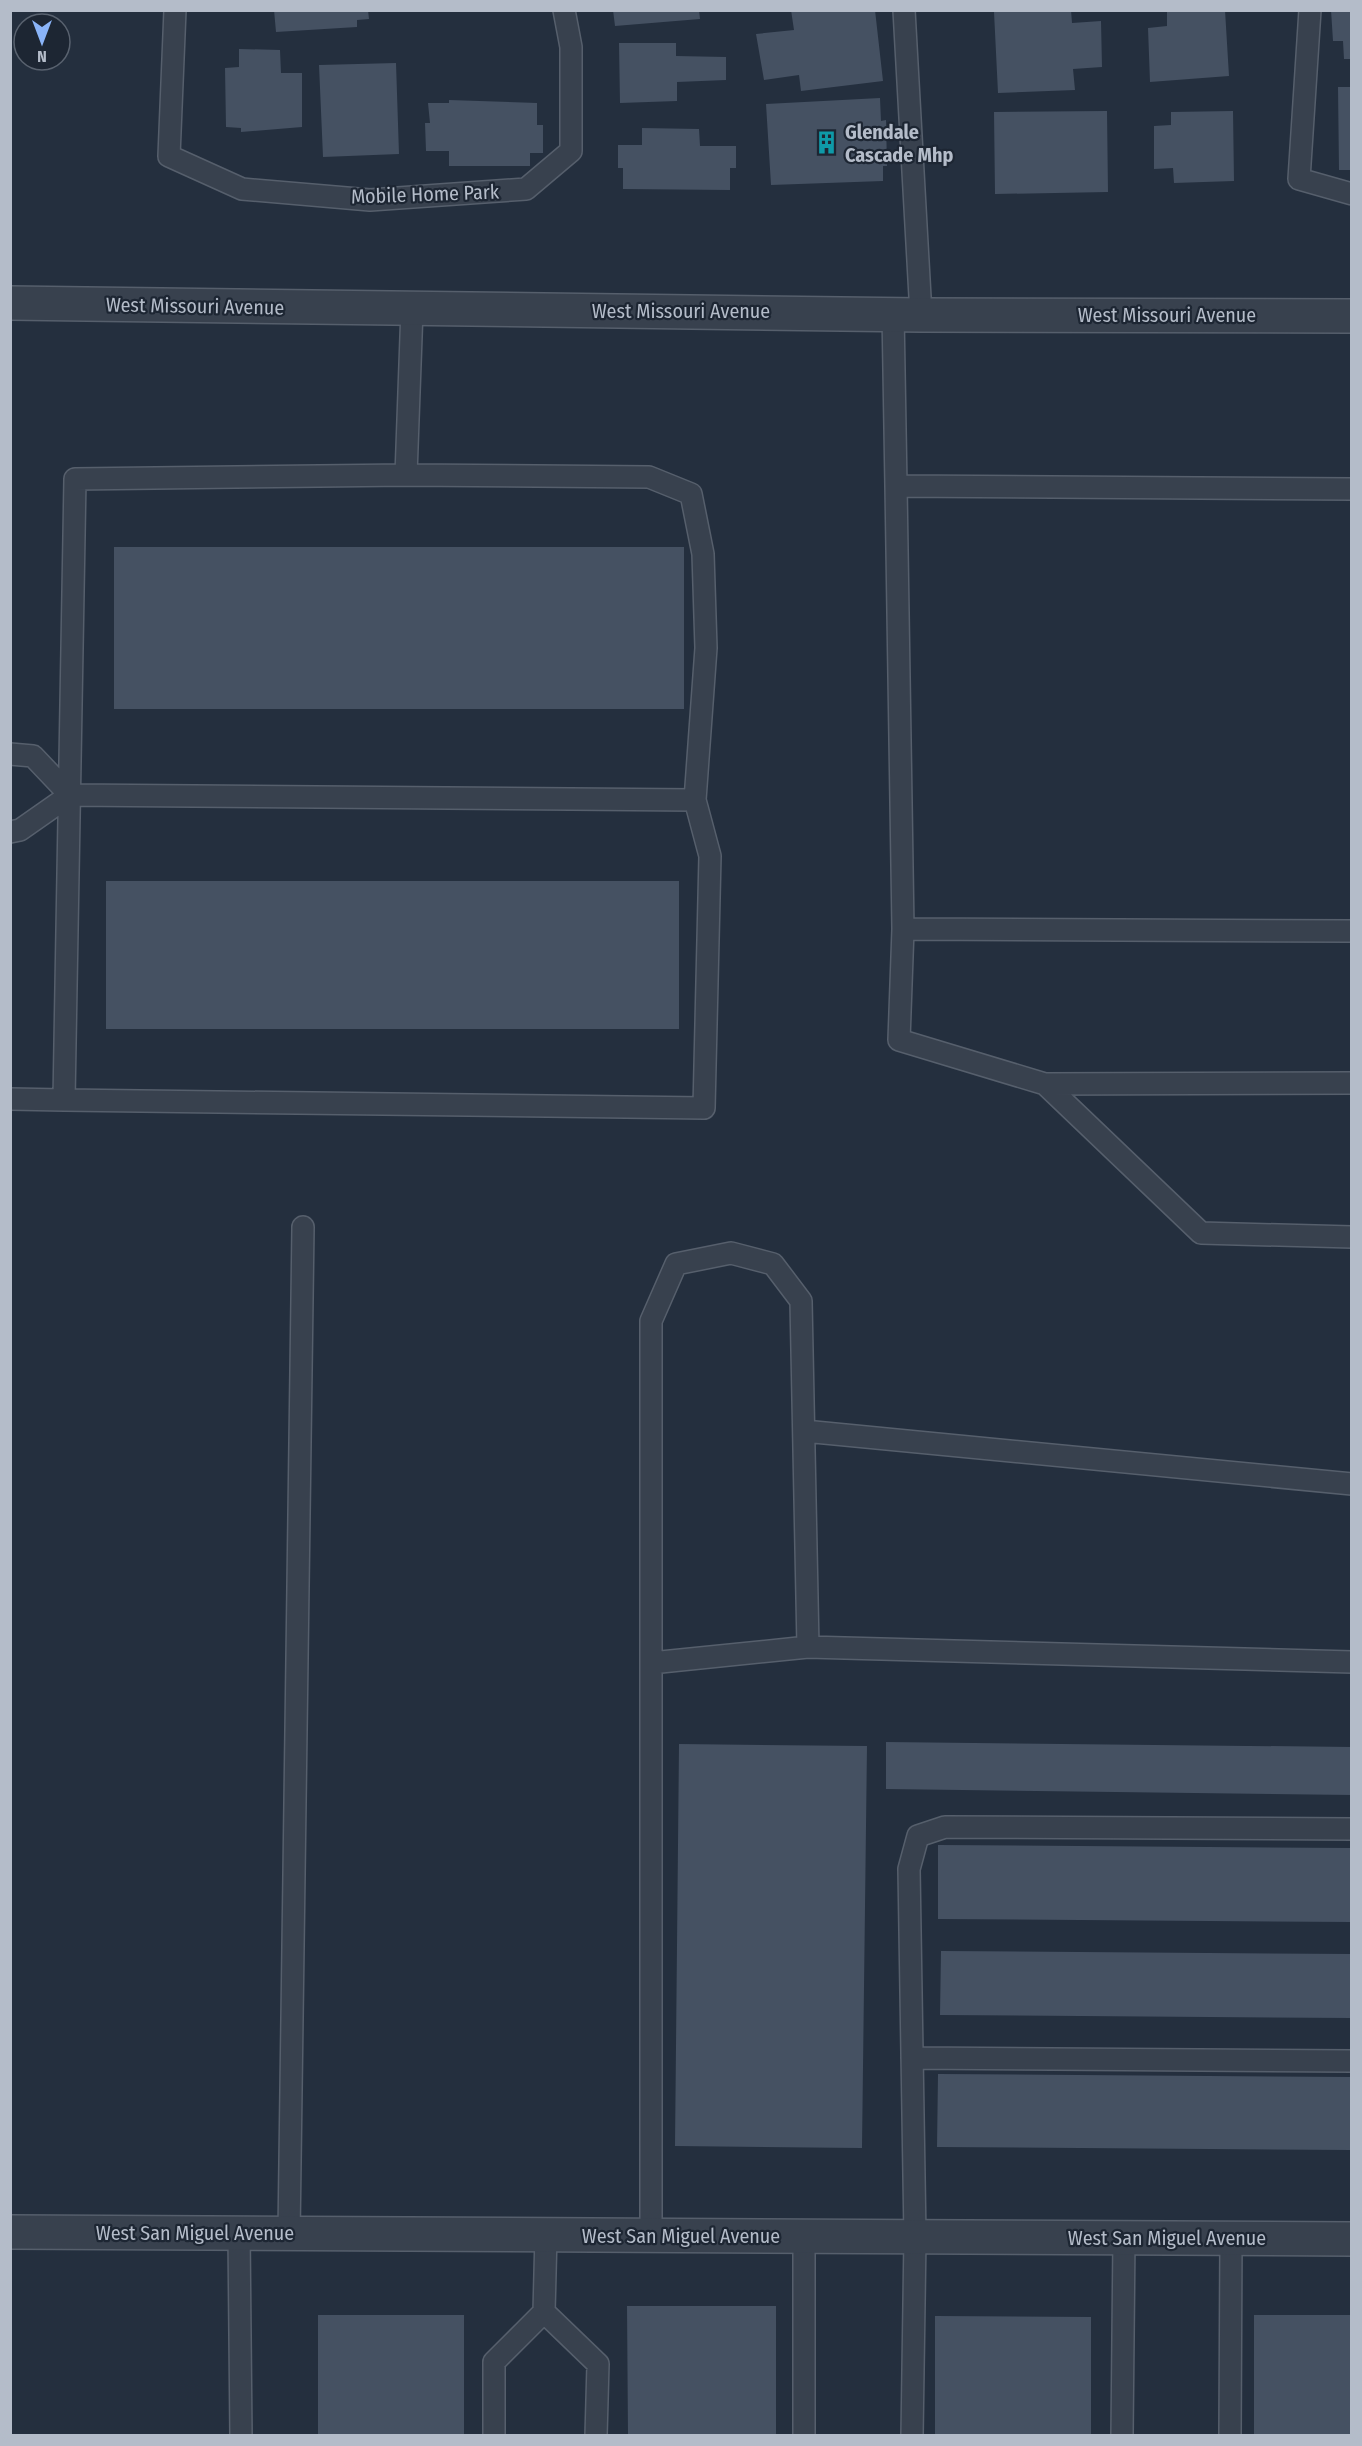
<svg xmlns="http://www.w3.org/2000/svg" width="1362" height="2446" viewBox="0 0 1362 2446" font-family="'Fira Sans Condensed',sans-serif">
	<rect width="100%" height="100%" fill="#242f3e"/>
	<path fill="#455162" d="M274,10H368L369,19L357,20V27L276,32Z
		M613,10H699L700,19L615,26Z
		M791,10H875L883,81L801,91L799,75L764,80L756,34L794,30Z
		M1071,10L1072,23L1101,21L1102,67L1073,69L1075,90L998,93L994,12Z
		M1167,10H1225L1229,76L1150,82L1148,28L1167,26Z
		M1331,10H1352V59H1344L1343,41H1333Z
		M619,43H676V56L726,57V80L677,82V101L620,103Z
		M239,49L280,50L281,73H302V127L241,132V128L226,127L225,68L239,67Z
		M396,63L399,154L323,157L319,65Z
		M1338,87H1352V170H1339Z
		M880,98L881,121L886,120L887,166H883V181L771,185L766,104Z
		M449,100L537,103V125H543V153H530V166H449V151H426L425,123H430L428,103H449Z
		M1107,111L1108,192L995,194L994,112Z
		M1233,111L1234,181L1174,183L1173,168L1154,169V126L1171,125V112Z
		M642,128L699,129L700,146H736V168H730V190L623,189V168H618V145H642Z
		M114,547H684V709H114Z
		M106,881H679V1029H106Z
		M886,1742L1352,1747V1795L886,1789Z
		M679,1744L867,1746L862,2148L675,2146Z
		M938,1845L1352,1848V1922L938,1919Z
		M941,1951L1352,1954V2018L940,2015Z
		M938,2074L1352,2077V2150L937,2147Z
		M627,2306H776V2436H628Z
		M318,2315H464V2436H318Z
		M1254,2315H1350V2436H1254Z
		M935,2316L1091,2317V2436H935Z"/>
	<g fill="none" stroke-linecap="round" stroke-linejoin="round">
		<defs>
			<path id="service" d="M175,10L169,156L242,189L370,200L526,189L571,151V47L564,10
				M904,10L921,315
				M1310,10L1299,179L1352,194
				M893,313L896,486L1352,489
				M406,475L649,477L691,494L703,554L706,648L695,800L710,856L704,1108L64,1100L75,479L406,475L412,309
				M896,486L903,929L899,1040L1045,1084L1201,1233L1352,1237
				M10,754L33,756L70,795L20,830L10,832
				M70,795L695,800
				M903,929L1352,931
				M1045,1084L1352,1083
				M10,1099L64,1100
				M804,1431L1352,1484
				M808,1647L1352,1662
				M912,2058L1352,2061
				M239,2233L241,2436
				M289,2234L303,1227
				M546,2235L544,2312L598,2364L596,2436
				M651,2235V1321L676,1264L731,1253L773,1264L801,1301L808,1647L651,1663
				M494,2436V2362L544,2312
				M804,2436V2237
				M912,2436L915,2237L909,1869L918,1836L945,1827L1352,1829
				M1122,2436L1124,2238
				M1230,2436L1231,2239"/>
			<path id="minor" d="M10,2232L1352,2239"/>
			<path id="tertiary" d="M10,303L921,315L1352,316"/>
		</defs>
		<use href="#service" stroke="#565f6c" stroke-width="24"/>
		<use href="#minor" stroke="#565f6c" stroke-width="36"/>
		<use href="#tertiary" stroke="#565f6c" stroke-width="36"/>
		<use href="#service" stroke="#38414e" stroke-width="21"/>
		<use href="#minor" stroke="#38414e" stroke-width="33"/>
		<use href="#tertiary" stroke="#38414e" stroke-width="33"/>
	</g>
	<defs>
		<symbol id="building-bare" viewBox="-9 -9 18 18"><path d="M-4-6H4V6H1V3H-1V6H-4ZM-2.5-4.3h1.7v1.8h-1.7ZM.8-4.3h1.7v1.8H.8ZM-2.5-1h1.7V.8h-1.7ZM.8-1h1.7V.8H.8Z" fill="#0f9aa8" stroke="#1d2633" stroke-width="2.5" paint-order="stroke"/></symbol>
	</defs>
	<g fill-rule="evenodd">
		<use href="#building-bare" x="810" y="126" width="33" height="33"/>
	</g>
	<g text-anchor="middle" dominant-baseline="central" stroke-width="4.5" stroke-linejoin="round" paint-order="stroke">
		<g font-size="20" font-weight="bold" fill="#b4bcc9" stroke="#1d2633" text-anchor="start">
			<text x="845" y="132">Glendale<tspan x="845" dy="23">Cascade Mhp</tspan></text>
		</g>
		<g font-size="20" fill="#b4bcc9" stroke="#1d2633">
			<text transform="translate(425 194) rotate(-2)">Mobile Home Park</text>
			<text transform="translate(195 306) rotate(1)">West Missouri Avenue</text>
			<text x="681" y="311">West Missouri Avenue</text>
			<text x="1167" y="315">West Missouri Avenue</text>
			<text x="195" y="2233">West San Miguel Avenue</text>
			<text x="681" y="2236">West San Miguel Avenue</text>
			<text x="1167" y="2238">West San Miguel Avenue</text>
		</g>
	</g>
	<rect width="1362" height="2446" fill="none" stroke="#b4bcc9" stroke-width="24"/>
	<g transform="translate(42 42) rotate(180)"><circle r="28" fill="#1d2633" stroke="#59626f" stroke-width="1.5"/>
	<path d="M0-4.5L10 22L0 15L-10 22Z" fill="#8ab4f8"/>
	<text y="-9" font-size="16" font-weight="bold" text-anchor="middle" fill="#b4bcc9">N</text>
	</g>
</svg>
